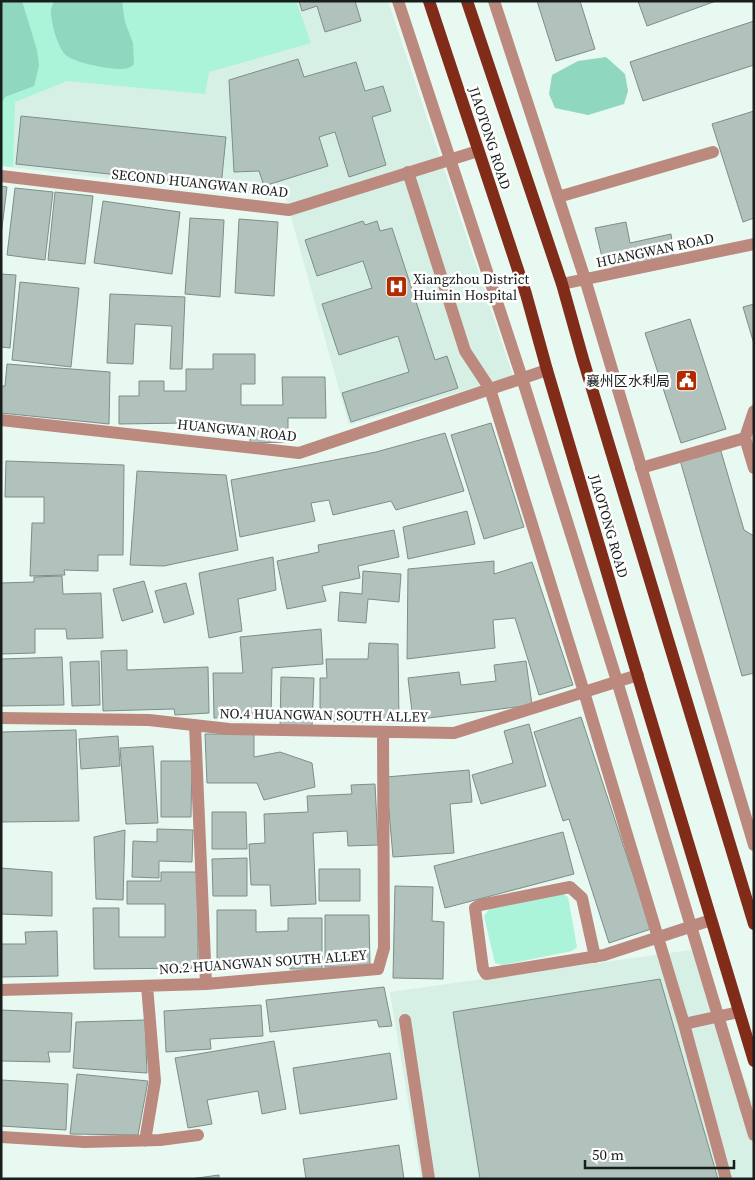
<svg xmlns="http://www.w3.org/2000/svg" width="755" height="1180" viewBox="0 0 755 1180" font-family="'Source Serif 4','Noto Sans SC',serif">
	<rect width="100%" height="100%" fill="#e8f9f2"/>
	<path fill="#d6f0e6" d="M1,1H388L513,376L349,425L286,199L1,166Z
		M698,949L754,1106V1179H421L390,992Z"/>
	<path fill="#abf3d9" d="M1,1H296L311,43L209,72L205,94L67,81L15,102L13,167L1,166Z
		M559,892L568,897L577,947L572,951L503,965L495,963L484,916L490,908Z"/>
	<path fill="#8fd7be" d="M1,1H22L37,50L39,66L34,86L5,97L1,104Z
		M54,1H122L125,22L133,43L134,64C132,66 131,67 128,68C118,72 76,63 67,56C58,50 50,20 51,9C52,6 53,4 54,1Z
		M606,57L625,74L628,91L624,104L588,115L555,108L549,94L552,75L578,61Z"/>
	<path fill="#b1c1bb" stroke="#7e8e87" d="M299,1H355L361,21L325,32L317,6L302,11Z
		M537,1H580L595,49L556,61Z
		M638,1H716L647,26Z
		M754,21V65L643,101L630,62Z
		M298,59L304,77L356,62L365,91L383,86L391,111L372,117L386,165L349,177L335,132L319,137L328,166L264,186L259,171L234,172L229,80Z
		M754,111V218L743,222L712,124Z
		M21,116L226,137L221,186L16,164Z
		M1,186L7,187L1,236Z
		M15,188L53,192L45,260L7,255Z
		M55,192L93,196L85,264L48,260Z
		M103,201L180,212L172,274L94,263Z
		M190,218L224,220L220,297L185,294Z
		M239,219L278,222L274,296L235,293Z
		M363,221L365,225L377,221L380,231L392,228L435,360L447,356L458,388L351,422L342,393L409,372L398,336L339,355L322,304L372,288L363,261L317,276L305,240Z
		M626,222L630,243L671,234L674,256L614,268L603,261L595,228Z
		M1,274L16,275L10,348L1,347Z
		M20,282L79,288L71,367L12,360Z
		M110,294L185,297L182,369H170L172,326L135,324L133,364L107,363Z
		M754,304V344L743,307Z
		M690,319L726,429L681,443L645,333Z
		M213,354H255V384H241V405H283L282,377H325L326,418H288V442L250,443V431H185V423L119,424V396H139V381H164V391H186V369H213Z
		M7,364L110,372L109,424L1,413V386H5Z
		M491,423L524,527L484,539L451,435Z
		M445,433L464,491L396,510L391,501L333,515L329,500L311,503L315,521L240,537L231,480L376,452Z
		M720,448L744,530L754,536V673L742,676L680,460Z
		M6,461L124,465L123,555H98V571L64,570L65,575L30,576L32,523H44V497H5Z
		M137,471L226,475L238,550L164,566L130,565Z
		M467,511L475,544L408,559L403,527Z
		M394,530L399,557L358,566L360,578L322,586L326,601L287,609L277,561L319,552L318,545Z
		M273,557L276,590L238,599L242,631L209,638L199,573Z
		M494,561V574L532,562L573,685L539,695L515,618L493,620L495,648L407,659L408,569Z
		M363,571L401,574L399,602L368,599L366,623L338,621L340,592L362,594Z
		M62,576L63,594L101,593L103,638L67,639L66,629H35V653L1,654V583L34,582V577Z
		M144,581L153,612L122,621L113,589Z
		M186,583L194,614L164,623L155,591Z
		M321,629L323,664L272,668L271,716L214,718L213,673H243L240,637Z
		M369,643L398,644L399,723L320,721V678H327L326,659H368Z
		M127,650V670L208,667L209,713L175,715L174,709L103,711L101,651Z
		M62,657L64,705L1,706V659Z
		M99,661L100,705L72,706L70,662Z
		M526,661L532,705L413,720L408,678L459,672L461,685L496,681L494,665Z
		M281,677L314,678L312,727H280Z
		M581,717L651,929L609,943L569,819L563,821L534,732Z
		M529,724L546,786L481,804L472,775L513,763L504,731Z
		M76,730L79,821L1,822V732Z
		M205,734H254V757L280,752L312,763L315,787L264,800L257,783H207Z
		M118,736L120,766L81,769L79,739Z
		M153,746L158,823L126,824L120,748Z
		M161,761H192L191,817H161Z
		M469,770L472,802L450,804L454,853L393,857L386,777Z
		M375,784L378,845L348,846L347,831L313,833L316,904L271,906L270,885H251L249,844L265,843L264,814L308,812L307,796L352,794L351,785Z
		M212,812H246L247,849H212Z
		M157,829L193,830L192,862L159,861V878L132,877L133,841L157,842Z
		M125,830L123,900L96,899L94,837Z
		M563,832L574,874L445,908L434,866Z
		M247,858V896H213L212,859Z
		M1,868L52,872V916L1,914Z
		M319,869H360V901H319Z
		M161,872H198V968L94,969L93,908H119V937H165V904H127V881H161Z
		M395,886L433,887L432,921L444,922L443,979L393,978Z
		M217,910H256V932L288,931V918H322V969H290V958L259,959V969L217,970Z
		M325,915H369L370,967H325Z
		M57,931L58,976L1,977V944H26L25,932Z
		M660,979L718,1179H480L453,1012Z
		M384,987L392,1026L379,1027L377,1020L270,1032L266,1000Z
		M261,1005L263,1036L210,1039L211,1049L166,1052L164,1011Z
		M1,1010L72,1013L70,1052H48L50,1062L1,1061Z
		M145,1020L147,1073L73,1068L76,1022Z
		M274,1041L286,1109L262,1114L258,1091L207,1100L212,1124L188,1128L175,1058Z
		M390,1053L397,1099L300,1114L293,1068Z
		M77,1074L148,1081L138,1135L70,1134Z
		M1,1080L68,1084L66,1130L1,1126Z
		M399,1145L404,1179H306L303,1159Z
		M219,1175V1179H190Z"/>
	<g fill="none" stroke-linecap="round" stroke-linejoin="round">
		<path stroke="#bb897d" stroke-width="12" d="M398,1L522,378L617,681L754,1135
			M494,1L585,279L754,845
			M408,172L465,351L490,389L584,692L684,1024
			M1,176L289,210L478,151
			M558,197L713,152
			M562,284L754,244
			M754,411L745,438L754,468
			M1,420L299,453L547,370
			M641,468L745,438
			M1,718L149,720L229,729L454,733L638,675
			M195,725L206,984
			M595,957L582,898L570,887L480,905L475,908L483,969L486,974L604,955L711,920
			M1,990L206,984L378,969L384,948L383,732
			M405,1020L429,1179
			M1,1137L85,1142L160,1140L198,1135
			M145,1141L155,1081L147,986
			M726,1179L684,1024L739,1012"/>
		<path stroke="#802c19" stroke-width="12" d="M429,1L526,294L547,370L644,697L754,1061
			M467,1L562,284L583,359L754,924"/>
	</g>
	<defs>
		<symbol id="hospital-square" viewBox="-11 -11 22 22"><rect x="-9" y="-9" width="18" height="18" rx="4" fill="#b32900" stroke="#fff"/><path d="M-5-5h3v3.5h4V-5h3V5h-3V1.5h-4V5h-3Z" fill="#fff"/></symbol>
		<symbol id="civic-square" viewBox="-11 -11 22 22"><rect x="-9" y="-9" width="18" height="18" rx="4" fill="#b32900" stroke="#fff"/><path d="M-.6-6.5H3V-4.5H.6V-3L4-1V1h2V6H-6V1h2V-1L-.6-3ZM-1.2 2.5V6h2.4V2.5Z" fill="#fff"/></symbol>
	</defs>
	<g fill-rule="evenodd">
		<use href="#hospital-square" x="384" y="274" width="25" height="25"/>
		<use href="#civic-square" x="674" y="368" width="25" height="25"/>
	</g>
	<g text-anchor="middle" dominant-baseline="central" stroke-width="5" stroke-linejoin="round" paint-order="stroke">
		<g font-size="14" fill="#181e1c" stroke="#fff">
			<text transform="translate(490 138) rotate(72)">JIAOTONG ROAD</text>
			<text transform="translate(200 183) rotate(6)">SECOND HUANGWAN ROAD</text>
			<text transform="translate(655 250) rotate(-12)">HUANGWAN ROAD</text>
			<text transform="translate(237 430) rotate(6)">HUANGWAN ROAD</text>
			<text transform="translate(609 526) rotate(74)">JIAOTONG ROAD</text>
			<text transform="translate(324 715) rotate(1)">NO.4 HUANGWAN SOUTH ALLEY</text>
			<text transform="translate(263 962) rotate(-4)">NO.2 HUANGWAN SOUTH ALLEY</text>
		</g>
		<g font-size="14" fill="#181e1c" stroke="#fff" text-anchor="start">
			<text x="413" y="279">Xiangzhou District<tspan x="413" dy="16">Huimin Hospital</tspan></text>
			<text x="670" y="381" text-anchor="end">襄州区水利局</text>
		</g>
	</g>
	<rect width="755" height="1180" fill="none" stroke="#181e1c" stroke-width="5"/>
	<path d="M585 1160v8h149v-8" fill="none" stroke="#181e1c" stroke-width="2.5"/>
	<text x="592" y="1160" font-size="15" fill="#181e1c" stroke="#ffffff" stroke-width="4" paint-order="stroke">50 m</text>
</svg>
